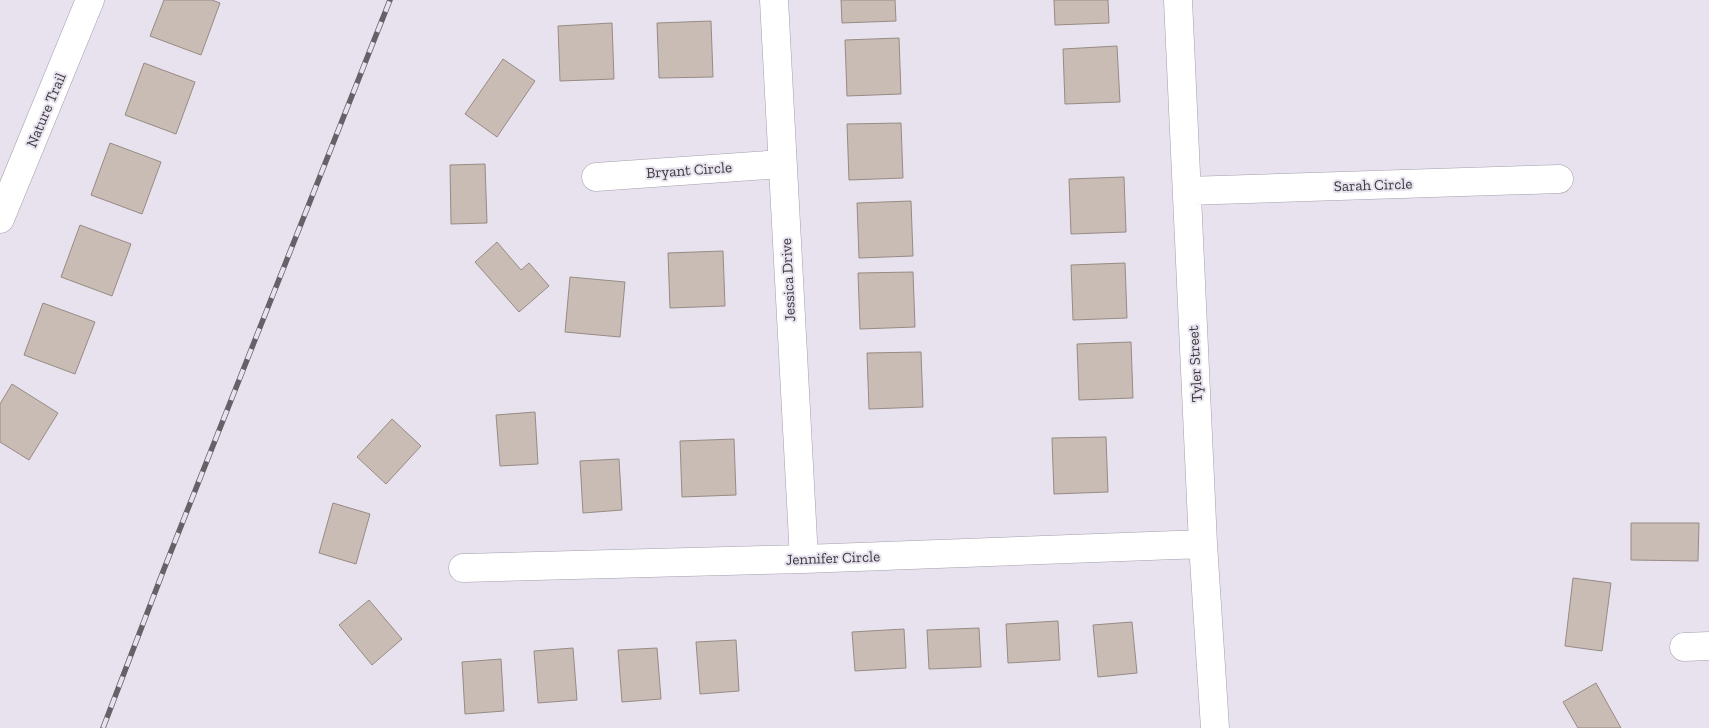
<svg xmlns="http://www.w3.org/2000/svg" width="1709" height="728" viewBox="0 0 1709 728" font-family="'Zilla Slab',serif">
	<rect width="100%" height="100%" fill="#e7e2ee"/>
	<path fill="#c8bcb4" stroke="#978b84" d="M164,0H212L220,3L201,55L150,36Z
		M841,0H895L896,21L842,23Z
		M1054,0H1108L1109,23L1055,25Z
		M711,21L713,77L659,78L657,23Z
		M612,23L614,79L560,81L558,26Z
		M899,38L901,94L847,96L845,40Z
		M1117,46L1120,102L1065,104L1063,49Z
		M503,59L535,81L497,137L465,114Z
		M144,63L195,82L176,134L125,115Z
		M901,123L903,178L849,180L847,124Z
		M110,143L161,162L142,214L91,195Z
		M485,164L487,223L451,224L450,165Z
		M1124,177L1126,232L1071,234L1069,179Z
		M911,201L913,256L859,258L857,203Z
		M80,225L131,244L112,296L61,277Z
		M497,242L521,270L529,263L549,286L519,312L475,262Z
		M723,251L725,306L670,308L668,253Z
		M1125,263L1127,318L1073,320L1071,265Z
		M913,272L915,327L860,329L858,273Z
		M570,277L625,282L620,337L565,332Z
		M43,303L95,322L75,374L24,355Z
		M1131,342L1133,398L1079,400L1077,344Z
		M921,352L923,407L869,409L867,353Z
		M12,384L58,413L29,460L0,442V404Z
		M535,412L538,464L500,466L496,415Z
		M392,419L421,446L386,484L357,457Z
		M1106,437L1108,492L1054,494L1052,438Z
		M734,439L736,495L682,497L680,441Z
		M619,459L622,510L583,513L580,461Z
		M333,503L370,514L356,564L319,553Z
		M1631,523H1699L1698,561L1631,560Z
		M1573,578L1611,583L1602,651L1565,646Z
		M369,600L402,639L372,665L339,625Z
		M1058,621L1060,660L1008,663L1006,624Z
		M1132,622L1137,673L1098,677L1093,625Z
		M979,628L981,667L929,669L927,630Z
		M904,629L906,668L855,671L852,632Z
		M736,640L739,691L700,694L696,642Z
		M573,648L577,700L538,703L534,651Z
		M657,648L661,699L622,702L618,650Z
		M501,659L504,711L465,714L462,662Z
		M1596,683L1621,728H1578L1563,702Z"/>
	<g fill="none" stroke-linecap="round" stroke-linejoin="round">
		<defs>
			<path id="minor" d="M774,0L804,559
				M1178,0L1203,544L1215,728
				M596,177L782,164
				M1187,191L1559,179
				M0,219L90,0
				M463,568L804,559L1203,544
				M1684,647L1709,646"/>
		</defs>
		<use href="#minor" stroke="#a49fab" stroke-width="29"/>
		<use href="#minor" stroke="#fff" stroke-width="28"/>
		<defs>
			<path id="rail" d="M103,728L164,569L390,0"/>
		</defs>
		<use href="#rail" stroke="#646268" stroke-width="5.5"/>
		<use href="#rail" stroke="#e7e2ee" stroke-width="4" stroke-dasharray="11" stroke-linecap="butt"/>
	</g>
	<g text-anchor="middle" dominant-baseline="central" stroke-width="4" stroke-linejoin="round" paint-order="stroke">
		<g font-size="15" fill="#3c3a3f" stroke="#e7e2ee">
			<text transform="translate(46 110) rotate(-67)">Nature Trail</text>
			<text transform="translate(689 170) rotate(-4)">Bryant Circle</text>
			<text transform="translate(1373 185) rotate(-2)">Sarah Circle</text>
			<text transform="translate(788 280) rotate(-93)">Jessica Drive</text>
			<text transform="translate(1195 364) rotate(-93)">Tyler Street</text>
			<text transform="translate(833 558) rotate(-2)">Jennifer Circle</text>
		</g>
	</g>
</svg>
